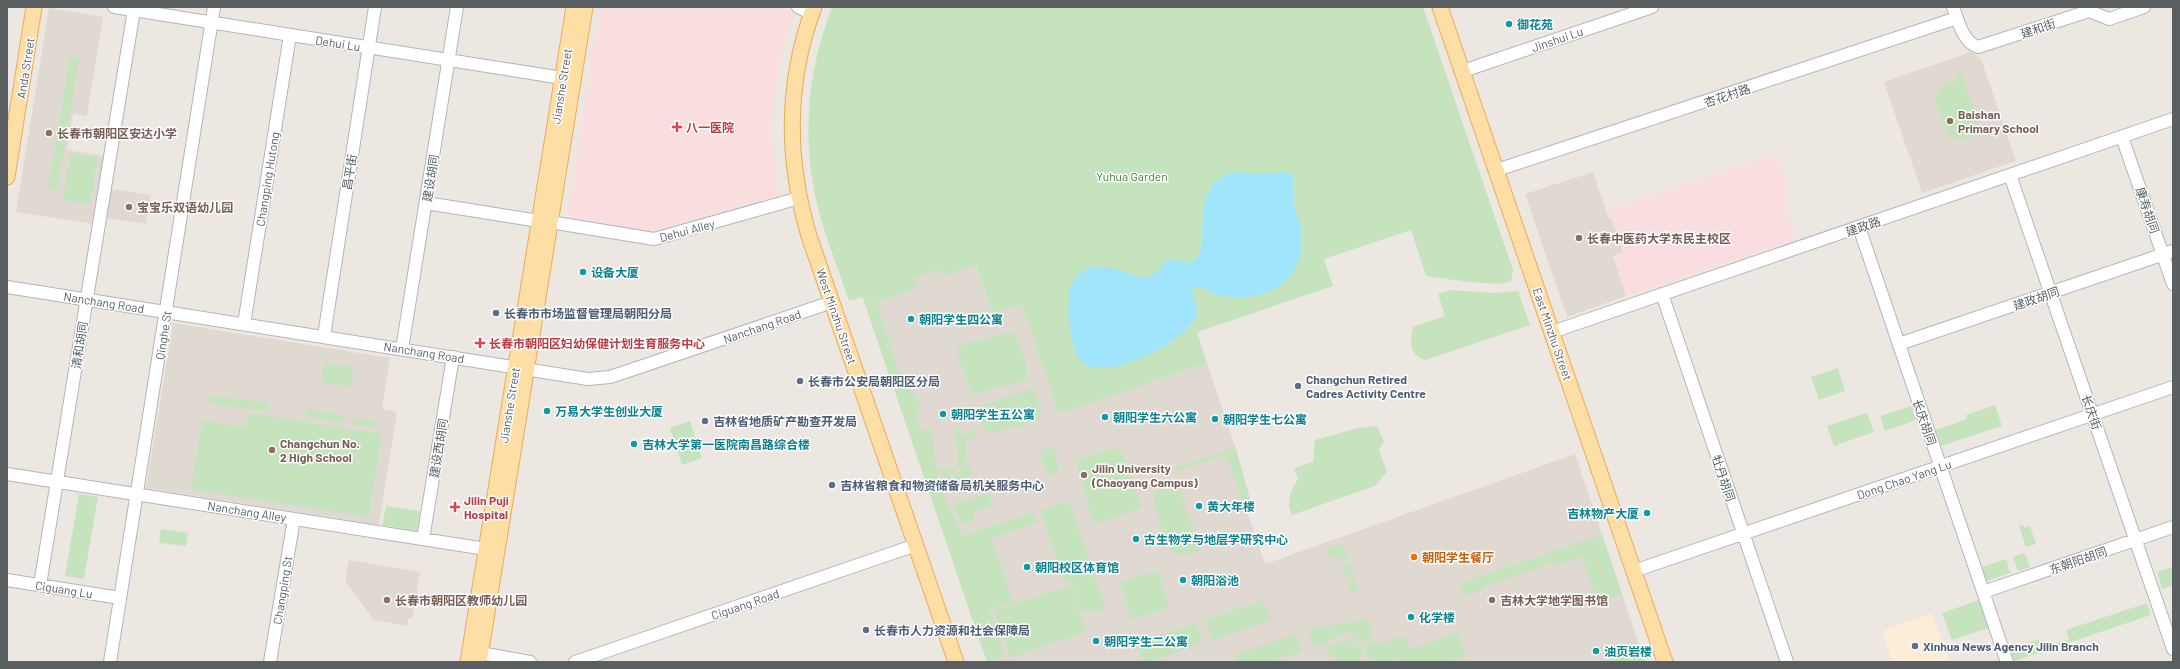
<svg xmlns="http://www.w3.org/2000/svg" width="2180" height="669" viewBox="0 0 2180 669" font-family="Barlow,'Noto Sans SC',sans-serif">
	<rect width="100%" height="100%" fill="#ece8e1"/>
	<path fill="#fdedd6" d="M1932,613L1949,662H1892L1882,631Z"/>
	<path fill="#dfd9d2" d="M49,8L103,17L87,116L73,114L67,150L104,156L93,224L16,212Z
		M1971,52L1981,59L2016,161L1922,193L1884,82Z
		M1593,172L1608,217L1611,216L1623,253L1613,257L1626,296L1567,317L1525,194Z
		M111,189L151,195L146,224L106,218Z
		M976,265L992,313L1022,303L1059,414L1207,363L1237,451L1253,509L1247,511L1265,564L1575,454L1645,662H987L862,296L938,269L941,277Z
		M173,323L390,358L382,409L397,412L379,525L146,488Z
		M349,560L420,572L412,619L408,618L407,626L374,620L345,581Z"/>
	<path fill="#fadddf" d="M600,7H783L794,13L781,54L774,97L772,136L779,195L653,231L567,218Z
		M1777,154L1791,195L1783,198L1796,239L1626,296L1613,256L1623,252L1611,217L1608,218L1606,212Z"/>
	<path fill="#c5e4be" d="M832,7H1423L1513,270L1511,281C1502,288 1441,278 1426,276L1411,230L1324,259L1333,286L1197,332L1207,363L1059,414L1022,304L992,313L976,265L941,277L938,269L915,278L918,288L877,302L899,372L921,406L915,415L920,429L932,430C933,454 936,475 945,497C950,511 958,522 963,536L1033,512L1037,523L991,538L1013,601L990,610L1005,656L987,662L863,297L849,301C839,270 826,240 818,208C801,140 807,72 832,7Z
		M70,57L79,59L57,190L48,188Z
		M1961,73L1982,133L1975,135V133C1967,143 1956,142 1947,133L1935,99L1941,86L1949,81L1957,82L1955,75Z
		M70,154L98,158L90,204L63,200Z
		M1448,290L1494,293L1518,291L1530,325L1426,360C1408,355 1410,342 1413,327L1445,316L1438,294Z
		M1010,331C1018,335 1030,370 1027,378L1006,387L1003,385L974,395L972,394L956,350L957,347Z
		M325,363L354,367L351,387L321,382Z
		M1838,368L1845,391L1819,400L1811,377Z
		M1032,389L1035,392L1043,419L990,434C983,428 977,415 980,406Z
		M209,395L270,403L267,409L262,411L213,403L209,399Z
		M1995,405L2002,426L1941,446L1936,430L1967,419L1966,415Z
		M1911,406L1916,420L1885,431L1880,416Z
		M307,409L344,416L343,420L338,423L309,417L306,414Z
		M249,413L382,434L368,517L191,489L202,420L247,428Z
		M1867,413L1874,432L1834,446L1827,426Z
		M351,418L376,421L375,428L353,425Z
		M690,421L702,458L682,465L670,428Z
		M957,426L965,436L974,427L976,437L964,442L967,458L944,483L938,468L941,470L954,469V466L958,465L955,427Z
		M1377,426L1384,442L1379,450L1387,472L1375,486L1292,515C1286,502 1290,491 1298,479L1294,468L1313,462L1315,440L1358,428Z
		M1054,447L1060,471L1047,475L1040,451Z
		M1116,447L1122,452L1142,508L1094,524L1076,466L1080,459Z
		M1235,447L1252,508L1245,510L1226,455L1177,471L1175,467Z
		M968,461L973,476L948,484V483Z
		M1177,482L1200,550C1189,554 1177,560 1169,548L1153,500C1154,487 1167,486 1177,482Z
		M990,493L992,500L990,501L992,506L972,513L974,521L962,524L952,504Z
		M79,494L98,497L84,579L65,576Z
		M1069,501L1106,610L1081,612L1070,581L1064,582L1040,511Z
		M386,506L420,511L417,531L382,525Z
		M2023,525L2024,528L2030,526L2036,544L2026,547L2019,526Z
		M161,529L188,533L186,546L159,543Z
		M1602,535L1622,594L1597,602L1582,557L1555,566L1554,562L1484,586L1485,589L1464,596L1459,583Z
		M1342,544L1348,559L1340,562L1337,555L1328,558L1325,550Z
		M2025,553L2030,567L2018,571L2013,557Z
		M2006,559L2010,573L1987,581L1982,567Z
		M1349,562L1353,576L1346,578L1341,565Z
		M2173,567V586L2162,589L2157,572Z
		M1157,570L1169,607L1132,620L1120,583Z
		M1355,579L1359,590L1351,593L1347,582Z
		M1070,585L1086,632L1010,658L994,611Z
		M1264,600L1271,620L1212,641L1205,620Z
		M1979,600L1988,628L1952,640L1942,613Z
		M2147,603L2151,615L2014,661L2010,649L2039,639L2042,648L2069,639L2066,630Z
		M1368,618L1374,637L1355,644L1352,631L1328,641V643L1314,646L1308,630C1328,623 1348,625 1368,618Z
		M1196,623L1203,643L1149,662H1143L1138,647L1147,644L1146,640Z
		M1458,633L1466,656L1448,662H1398L1396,658C1386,662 1379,664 1369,658L1364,644L1375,641L1377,645L1405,635L1410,649Z
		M1296,634L1301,650L1298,653L1270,662H1236L1234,655Z
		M1349,639L1353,648L1361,645L1364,654L1359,656L1361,662H1336L1332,654L1323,648Z
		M1638,644L1645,662H1615L1612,652Z"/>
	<path fill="#a1e5fd" d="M1233,172L1260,174L1284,172L1292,175L1294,179C1294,189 1292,200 1295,210C1297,218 1302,227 1302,236C1302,279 1275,298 1234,297C1228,297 1219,296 1213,294C1206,291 1202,284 1194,287L1192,291C1193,298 1198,305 1197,312C1196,322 1180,335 1172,341C1154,354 1098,382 1080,360C1070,349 1065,300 1071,286C1074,278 1079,272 1087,269C1109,261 1125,275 1146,278L1155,273L1168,259C1175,259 1183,264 1190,262C1218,254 1182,187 1233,172Z"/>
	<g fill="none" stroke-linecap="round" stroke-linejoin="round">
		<defs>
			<path id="minor" d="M114,7L562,78
				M798,7L812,14
				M1953,7C1958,21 1963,42 1978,47L2089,11L2109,19L2144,7
				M1463,71L1652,7
				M2122,137L2173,284
				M1497,170L1957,18
				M2010,175L2173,649
				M426,203L539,221
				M550,222L654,239L799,198
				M1859,227L2007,662
				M7,287L588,379L610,377L631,370L832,302
				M1662,294L1787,662
				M244,324L290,35
				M1552,332L2173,119
				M324,336L375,7
				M1899,344L2173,251
				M402,349L457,7
				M7,474L486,549
				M423,539L453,357
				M1634,571L2173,387
				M7,580L120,598
				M40,585L134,10
				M1983,592L2173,527
				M481,653L530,662
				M110,662L214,7
				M270,662L294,519
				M575,662L916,545"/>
			<path id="major" d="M814,7C786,82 786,159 809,236L956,662
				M1440,7L1665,662
				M7,177L34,7
				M468,662L574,7
				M479,662L585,7"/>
		</defs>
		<use href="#minor" stroke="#b2b5b9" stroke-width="14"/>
		<use href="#major" stroke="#eda959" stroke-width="17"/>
		<use href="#minor" stroke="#fff" stroke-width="12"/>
		<use href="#major" stroke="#fddfa6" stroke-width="15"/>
	</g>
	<g fill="#0f9aa8" stroke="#fff" stroke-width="1.5">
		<circle cx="1509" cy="24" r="4"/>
		<circle cx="583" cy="272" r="4"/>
		<circle cx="911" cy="319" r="4"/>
		<circle cx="547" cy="411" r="4"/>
		<circle cx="943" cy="414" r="4"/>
		<circle cx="1105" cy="417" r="4"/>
		<circle cx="1215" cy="419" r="4"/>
		<circle cx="634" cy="444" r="4"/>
		<circle cx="1199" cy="506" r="4"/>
		<circle cx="1647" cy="513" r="4"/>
		<circle cx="1136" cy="539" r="4"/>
		<circle cx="1027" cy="567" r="4"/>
		<circle cx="1183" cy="580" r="4"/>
		<circle cx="1411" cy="617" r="4"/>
		<circle cx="1096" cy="641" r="4"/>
		<circle cx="1596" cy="651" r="4"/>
	</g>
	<g fill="#8d6e63" stroke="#fff" stroke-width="1.5">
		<circle cx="1950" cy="121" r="4"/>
		<circle cx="49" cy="133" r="4"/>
		<circle cx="129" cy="207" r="4"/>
		<circle cx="1579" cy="238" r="4"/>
		<circle cx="272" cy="450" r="4"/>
		<circle cx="1084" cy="475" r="4"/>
		<circle cx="387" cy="600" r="4"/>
		<circle cx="1492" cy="600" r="4"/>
	</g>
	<g fill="#e0444e" stroke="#fff" stroke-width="1.5">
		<path d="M675 121h4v4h4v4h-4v4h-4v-4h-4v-4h4z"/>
		<path d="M478 337h4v4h4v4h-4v4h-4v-4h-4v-4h4z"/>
		<path d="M453 501h4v4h4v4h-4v4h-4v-4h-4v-4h4z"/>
	</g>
	<g fill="#5c6f8a" stroke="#fff" stroke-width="1.5">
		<circle cx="496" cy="313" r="4"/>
		<circle cx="800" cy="381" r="4"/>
		<circle cx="1298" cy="386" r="4"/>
		<circle cx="705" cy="421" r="4"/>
		<circle cx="832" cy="485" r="4"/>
		<circle cx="866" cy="630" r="4"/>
		<circle cx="1915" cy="646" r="4"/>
	</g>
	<circle fill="#e8710a" stroke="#fff" stroke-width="1.5" cx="1414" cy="557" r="4"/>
	<g text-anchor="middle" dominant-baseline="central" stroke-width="3" stroke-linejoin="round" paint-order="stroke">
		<g font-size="12" font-weight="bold" fill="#0d838f" stroke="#fff" text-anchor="start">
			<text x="1517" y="24">御花苑</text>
			<text x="591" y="272">设备大厦</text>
			<text x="919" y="319">朝阳学生四公寓</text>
			<text x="555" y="411">万易大学生创业大厦</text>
			<text x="951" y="414">朝阳学生五公寓</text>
			<text x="1113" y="417">朝阳学生六公寓</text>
			<text x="1223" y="419">朝阳学生七公寓</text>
			<text x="642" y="444">吉林大学第一医院南昌路综合楼</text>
			<text x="1207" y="506">黄大年楼</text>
			<text x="1639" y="513" text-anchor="end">吉林物产大厦</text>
			<text x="1144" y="539">古生物学与地层学研究中心</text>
			<text x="1035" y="567">朝阳校区体育馆</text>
			<text x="1191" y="580">朝阳浴池</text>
			<text x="1419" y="617">化学楼</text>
			<text x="1104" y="641">朝阳学生二公寓</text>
			<text x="1604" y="651">油页岩楼</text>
		</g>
		<g font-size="12" fill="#5a5f62" stroke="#fff">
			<text transform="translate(2038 28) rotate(-19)">建和街</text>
			<text transform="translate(1557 39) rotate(-19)">Jinshui Lu</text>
			<text transform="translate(338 43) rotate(9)">Dehui Lu</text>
			<text transform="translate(25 68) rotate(-81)">Anda Street</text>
			<text transform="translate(561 86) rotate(-81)">Jianshe Street</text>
			<text transform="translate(1727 95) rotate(-18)">杏花村路</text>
			<text transform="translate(349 172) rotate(-81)">昌平街</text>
			<text transform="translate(430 178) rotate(-81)">建设胡同</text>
			<text transform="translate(267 179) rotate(-81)">Changping Hutong</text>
			<text transform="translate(2148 210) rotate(71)">康寿胡同</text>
			<text transform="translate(1863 226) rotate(-19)">建政路</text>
			<text transform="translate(687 230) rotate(-15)">Dehui Alley</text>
			<text transform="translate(2036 298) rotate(-19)">建政胡同</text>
			<text transform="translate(104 302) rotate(9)">Nanchang Road</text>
			<text transform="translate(837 316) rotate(71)">West Minzhu Street</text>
			<text transform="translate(762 326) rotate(-19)">Nanchang Road</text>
			<text transform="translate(1553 334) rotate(71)">East Minzhu Street</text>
			<text transform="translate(163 335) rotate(-81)">Qinghe St</text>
			<text transform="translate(79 345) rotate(-81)">清和胡同</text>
			<text transform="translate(424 352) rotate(9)">Nanchang Road</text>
			<text transform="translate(509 405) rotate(-81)">Jianshe Street</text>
			<text transform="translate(2092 412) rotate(71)">长庆街</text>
			<text transform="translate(1925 422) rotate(71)">长庆胡同</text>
			<text transform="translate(438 448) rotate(-81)">建设西胡同</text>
			<text transform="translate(1724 478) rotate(71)">牡丹胡同</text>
			<text transform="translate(1904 479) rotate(-19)">Dong Chao Yang Lu</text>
			<text transform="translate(247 511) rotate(9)">Nanchang Alley</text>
			<text transform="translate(2078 560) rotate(-19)">东朝阳胡同</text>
			<text transform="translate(64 589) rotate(9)">Ciguang Lu</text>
			<text transform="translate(282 590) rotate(-81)">Changping St</text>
			<text transform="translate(745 604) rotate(-19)">Ciguang Road</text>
		</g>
		<g font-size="12" font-weight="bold" fill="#785e54" stroke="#fff" text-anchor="start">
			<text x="1958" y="114">Baishan<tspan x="1958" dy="14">Primary School</tspan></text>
			<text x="57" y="133">长春市朝阳区安达小学</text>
			<text x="137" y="207">宝宝乐双语幼儿园</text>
			<text x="1587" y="238">长春中医药大学东民主校区</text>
			<text x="280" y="443">Changchun No.<tspan x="280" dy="14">2 High School</tspan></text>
			<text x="1092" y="468">Jilin University<tspan x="1092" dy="14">(Chaoyang Campus)</tspan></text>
			<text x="395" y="600">长春市朝阳区教师幼儿园</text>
			<text x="1500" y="600">吉林大学地学图书馆</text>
		</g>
		<g font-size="12" font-weight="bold" fill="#be3a42" stroke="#fff" text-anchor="start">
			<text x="686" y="127">八一医院</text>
			<text x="489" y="343">长春市朝阳区妇幼保健计划生育服务中心</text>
			<text x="464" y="500">Jilin Puji<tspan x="464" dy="14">Hospital</tspan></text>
		</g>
		<g font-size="12" fill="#418437" stroke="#fff">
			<text x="1132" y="176">Yuhua Garden</text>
		</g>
		<g font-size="12" font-weight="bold" fill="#4e5e75" stroke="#fff" text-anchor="start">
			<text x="504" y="313">长春市市场监督管理局朝阳分局</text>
			<text x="1306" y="379">Changchun Retired<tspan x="1306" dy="14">Cadres Activity Centre</tspan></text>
			<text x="808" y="381">长春市公安局朝阳区分局</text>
			<text x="713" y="421">吉林省地质矿产勘查开发局</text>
			<text x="840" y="485">吉林省粮食和物资储备局机关服务中心</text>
			<text x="874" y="630">长春市人力资源和社会保障局</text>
			<text x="1923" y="646">Xinhua News Agency Jilin Branch</text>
		</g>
		<g font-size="12" font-weight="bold" fill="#c56008" stroke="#fff" text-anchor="start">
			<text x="1422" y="557">朝阳学生餐厅</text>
		</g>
	</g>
	<rect width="2180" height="669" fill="none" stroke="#5a5f62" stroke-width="16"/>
</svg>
